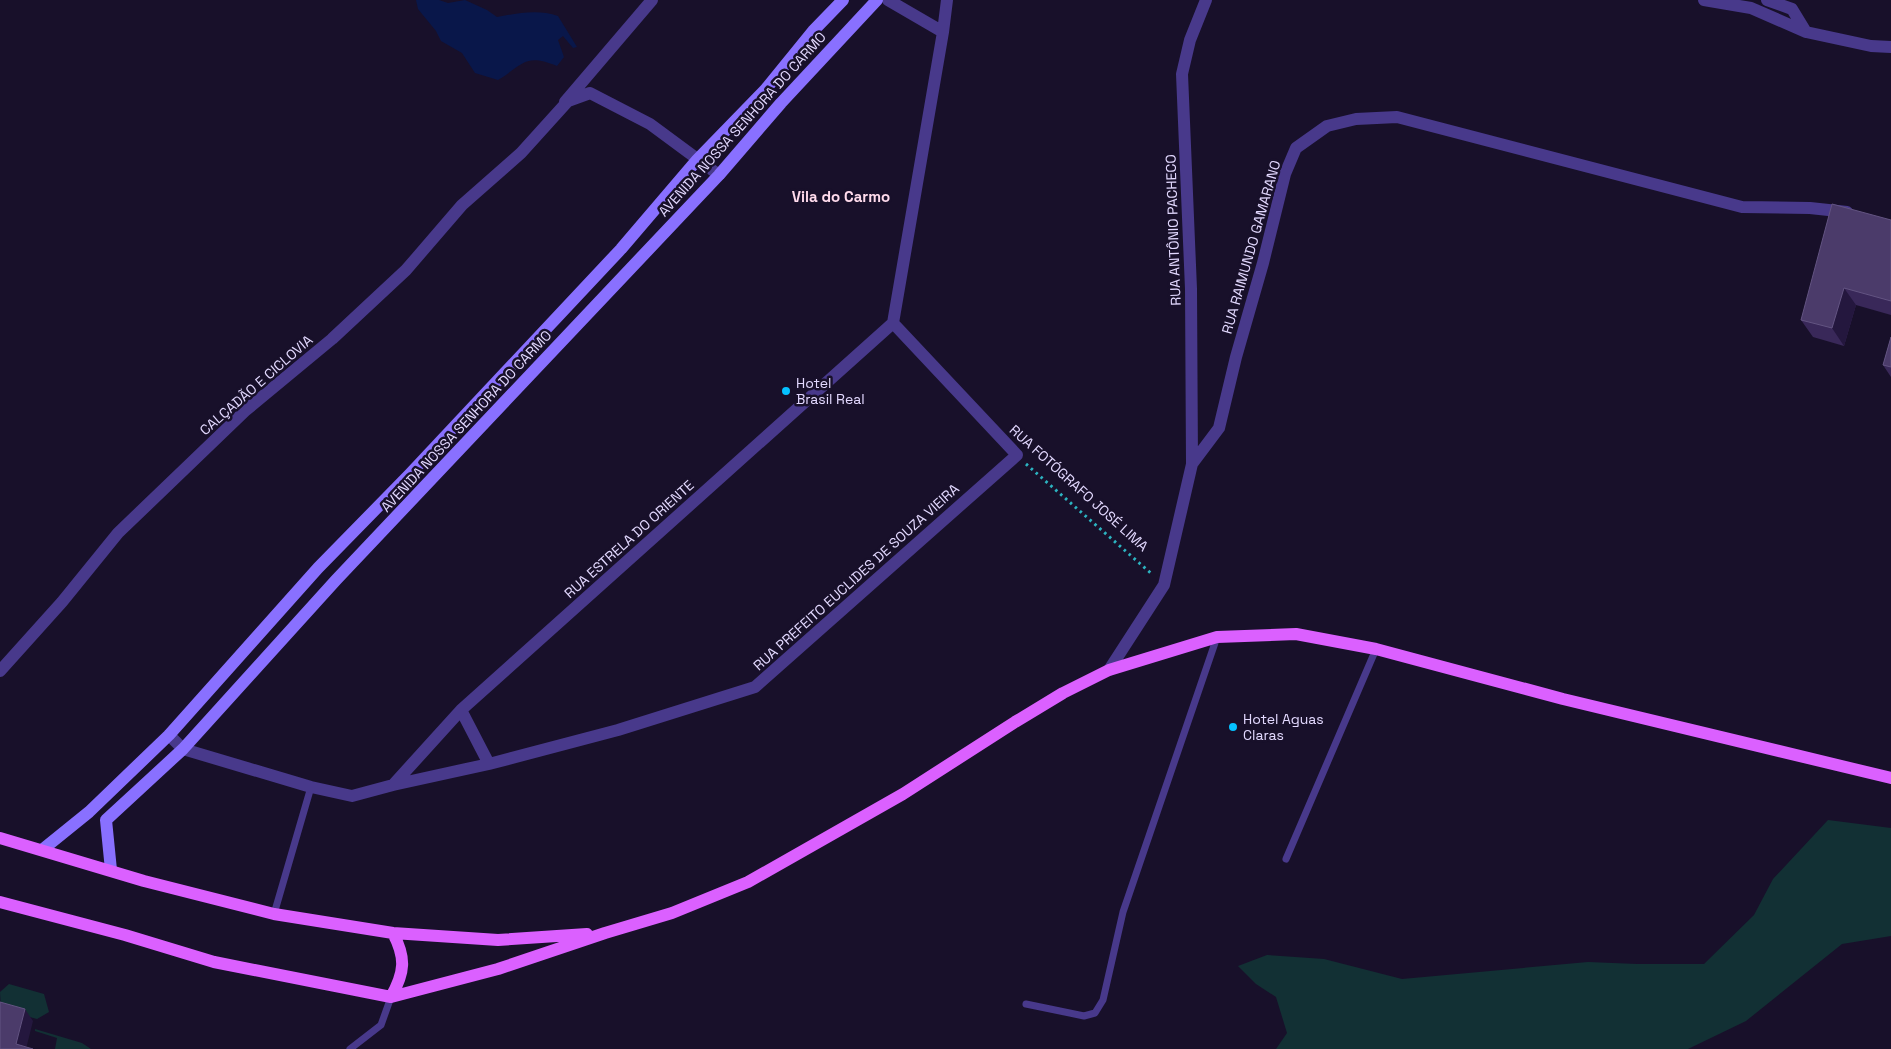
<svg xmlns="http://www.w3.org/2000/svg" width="1891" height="1049" viewBox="0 0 1891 1049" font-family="'Space Grotesk',sans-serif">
	<rect width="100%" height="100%" fill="#18102a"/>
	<path fill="#123034" d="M1828,820L1891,828V936L1842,944L1746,1021L1688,1049H1276L1287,1033L1276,997L1256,984L1238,966L1267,955L1324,959L1402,979L1588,962L1637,964H1704L1754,915L1773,879Z
		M9,984L44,994L49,1012L37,1019L1,1009L0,992Z
		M35,1029L82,1043L91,1049H55L57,1038L35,1031Z"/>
	<path fill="#09174a" d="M416,0H439L448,3L465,0L487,10L497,17C517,13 539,9 558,16L577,47L573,48L563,36L558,40L564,57L557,66C525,53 524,64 498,80L475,73L462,53L441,41L436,31L418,9Z"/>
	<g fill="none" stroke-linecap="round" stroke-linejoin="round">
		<path stroke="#2cb3c0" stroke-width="3" stroke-dasharray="2.5 4" stroke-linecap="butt" d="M1026,464L1153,575"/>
		<path stroke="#48398b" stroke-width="7" d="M1286,859L1376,649
			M274,914L311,787
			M1026,1004L1084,1016L1095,1013L1103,1000L1123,912L1217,637
			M350,1049L381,1025L391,997"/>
		<path stroke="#48398b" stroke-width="12" d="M888,0L943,32
			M1704,0L1751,8L1806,32L1871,46L1891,47
			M1767,0L1792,9L1806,32
			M565,102L652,0
			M893,323L943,32L947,0
			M1192,464L1191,289L1182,74L1190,40L1206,0
			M1109,670L1164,585L1192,464L1219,428L1236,357L1263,263L1285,174L1296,148L1327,126L1356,119L1397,117L1742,207L1810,208L1847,212
			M0,671L62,602L118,533L245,411L332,339L406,270L462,205L521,153L568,101L590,93L650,124L719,175
			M461,710L489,764
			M169,735L183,749L311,787L352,796L393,785L489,764L618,730L755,687L1017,455L893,323
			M393,785L461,710L893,323"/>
		<path stroke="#8970ff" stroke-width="12" d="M42,850L89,812L169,735L318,568L410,474L621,249L697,160L765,90L813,31L843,0
			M111,870L106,820L183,749L336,580L719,175L781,103L877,0"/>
		<path stroke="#db60ff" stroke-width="12" d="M0,838L144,881L274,914L393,933L498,940L587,934
			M0,902L125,935L214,962L391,997L498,969L605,933L672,913L748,882L903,794L1015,722L1063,693L1109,670L1217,637L1296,634L1376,649L1563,699L1891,778
			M391,997C405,972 406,958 393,933"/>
	</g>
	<path fill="#392859" d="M1891,220V315L1856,305L1844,346L1813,337L1801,320Z
		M1891,337V377L1883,365Z"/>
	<path fill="#24173e" d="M1844,288L1856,305L1844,346L1832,328Z
		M25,1009L33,1021L26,1049L16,1044Z"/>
	<path fill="#4b3b6a" stroke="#635482" d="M1832,204L1891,220V301L1844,288L1832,328L1801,320Z
		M1891,337V367L1883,365Z
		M0,1002L25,1009L16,1044L33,1049H0Z"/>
	<g fill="#05c1ff" stroke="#18102a" stroke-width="2">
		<circle cx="786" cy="391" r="5"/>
		<circle cx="1233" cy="727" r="5"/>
	</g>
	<g text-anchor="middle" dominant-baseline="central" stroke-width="5" stroke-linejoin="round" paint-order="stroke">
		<g font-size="14" fill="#e3d9ff" stroke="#18102a">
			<text transform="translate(742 124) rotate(-48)">AVENIDA NOSSA SENHORA DO CARMO</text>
			<text transform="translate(1173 230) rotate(-92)">RUA ANTÔNIO PACHECO</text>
			<text transform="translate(1251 247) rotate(-74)">RUA RAIMUNDO GAMARANO</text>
			<text transform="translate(256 385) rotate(-41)">CALÇADÃO E CICLOVIA</text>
			<text transform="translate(466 421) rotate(-47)">AVENIDA NOSSA SENHORA DO CARMO</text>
			<text transform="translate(1079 488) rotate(42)">RUA FOTÓGRAFO JOSÉ LIMA</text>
			<text transform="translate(629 539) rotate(-42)">RUA ESTRELA DO ORIENTE</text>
			<text transform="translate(856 577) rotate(-42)">RUA PREFEITO EUCLIDES DE SOUZA VIEIRA</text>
		</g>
		<g font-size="14" fill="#e3d9ff" stroke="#18102a" text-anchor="start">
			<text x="796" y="383">Hotel<tspan x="796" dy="16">Brasil Real</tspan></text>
			<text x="1243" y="719">Hotel Aguas<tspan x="1243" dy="16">Claras</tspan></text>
		</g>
		<g font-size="15" font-weight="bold" fill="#ffdbec" stroke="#18102a">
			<text x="841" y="196">Vila do Carmo</text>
		</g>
	</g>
</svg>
